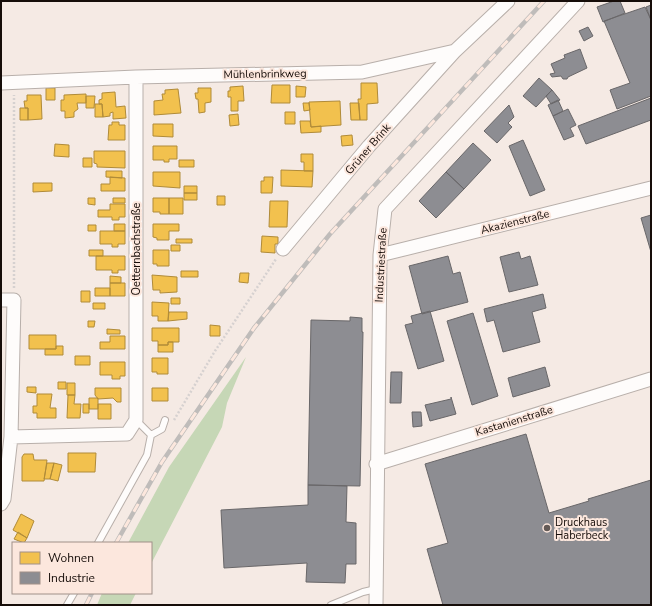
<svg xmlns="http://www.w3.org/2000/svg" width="652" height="606" viewBox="0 0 652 606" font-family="'Nunito Sans',sans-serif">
	<rect width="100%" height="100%" fill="#f5eae4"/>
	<path fill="#c6d7b6" d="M246,357L227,403L222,427L151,564V543H128L169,467Z
		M102,593H136L130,605H97Z"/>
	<path fill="#f2c14e" stroke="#b08b39" d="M361,83H377L378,103L367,104V120H360L358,99H361Z
		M272,85H290V103H271Z
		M243,86L244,101H238V111H231V97H228V91H230V87Z
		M296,86L306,87L305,97H296Z
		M46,88H55V100H46Z
		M198,88H211V102L205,103V112L199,113L198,99H196L195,93H198Z
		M178,89L181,113L154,115V101L163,100L162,94H165V90Z
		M115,92L116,107L125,106L126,118L113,119V112L110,113V116L103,117L102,104H99V100L102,99V93Z
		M86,94V103H77L78,109L74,112V117L65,118V111H61V100H64V95Z
		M27,95H41L42,119L28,120V108H25L24,101H27Z
		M86,96H95L94,108H86Z
		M340,101L341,125L311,127L309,102Z
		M303,103H309L310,110L304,111Z
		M350,103H359L360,120H351Z
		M95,104H102L103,117H95Z
		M20,108H28V120H20Z
		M285,112H295V124H285Z
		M238,114L239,125L230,126L229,115Z
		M300,121H310L311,127L321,126V132L301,133Z
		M112,122H119V125H125V140H108L109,125H112Z
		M153,124H173V137L153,136Z
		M352,135L353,145L342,146L341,136Z
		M55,144L69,145V157L54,156Z
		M153,146H177V159H169V162H164V160H153Z
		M94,151H125V168L97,167V164L94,163Z
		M301,154H313V171H304V162H301Z
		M83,158H92V167H83Z
		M179,160H194V167H179Z
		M281,170L313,171L312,187L281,186Z
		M106,171H122V178L106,177Z
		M153,172H180V188L153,186Z
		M110,177L125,178V191H101V184H110Z
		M264,177H273L272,193H261V181H264Z
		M33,183H52V191L33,192Z
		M184,186H197V193H184Z
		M184,193H197V200H184Z
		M217,196H225V205H217Z
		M88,198H95V205L88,204Z
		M113,198H125V203H113Z
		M153,198H169V214H160V212H153Z
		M169,198H183V214H169Z
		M270,201H288L287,227H269Z
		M110,204H125V217H119V220H112V217H98V210H110Z
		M114,224H125V231H114Z
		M153,224H179V231H169V240H157V238L153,237Z
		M88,225H96V231H88Z
		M100,231H125V244H118V247H112V244H100Z
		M262,236L278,237V244H275V253L261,252Z
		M176,239H192V243H176Z
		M171,245H180V251H171Z
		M89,250H103V256H89Z
		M153,250H169V266H157V264H153Z
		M96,256H125V270H118V273H112V270H96Z
		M181,271H198V277H181Z
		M240,273H249L248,283L239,282Z
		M152,275L177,277V292L160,293V290H153Z
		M110,276L121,277V283H110Z
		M110,283H125V296H110Z
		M95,288H110V296H95Z
		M81,291H90V302H81Z
		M171,298H180V304H171Z
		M152,302L169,303L168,321H158V316H152Z
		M93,303H105V309H93Z
		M169,312H187V319L168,321Z
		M88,321H95L94,327H88Z
		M210,325L220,326V336H210Z
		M152,328H179V342H168V345H158V341H152Z
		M107,329L120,330V334H107Z
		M29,335H56V349H29Z
		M110,336H125V349H100V342H110Z
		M168,342H173V352H158V345H168Z
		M56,346H63V355H45V349H56Z
		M75,356H90V365H75Z
		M152,358H168V374H157V372H152Z
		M100,362H125V376H120V379H112V375H100Z
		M58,382H66V389H58Z
		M67,383H75V395H67Z
		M27,387H36V393L27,392Z
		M95,388H121V402H117L113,398L98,399L95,395Z
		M152,388H168V401H152Z
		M37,394H52L50,408H56V418H37V413H33V406H37Z
		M68,395H75L74,404H81L80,418H67Z
		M89,398H98V409H89Z
		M83,404H89V413H83Z
		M98,404H111V419H98Z
		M68,453H96L95,472H68Z
		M24,454H33L34,460H47L44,481H22V457Z
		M47,463H54L50,479H44Z
		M54,463L62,465L58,481L50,479Z
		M21,514L34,521L27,538L13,530Z
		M18,532L27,538L24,543L14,539Z"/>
	<path fill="#8d8d92" stroke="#696769" d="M614,1H620L625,13L603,22L597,7Z
		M651,5V20L646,7Z
		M645,7L651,20V96L617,109L610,90L630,83L604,21Z
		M588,27L593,36L584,41L579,31Z
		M580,49L587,68L568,77L567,79H563L561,76L552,77L550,74L555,73L551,64L565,58L564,55Z
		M539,78L552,90L536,107L523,96Z
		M552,90L560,100L551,104L546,96Z
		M651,98V120L586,144L578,126Z
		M558,100L563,111L553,116L548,105Z
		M509,105L514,117L508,123L512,127L497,143L484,131Z
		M568,109L576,125L570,128L574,136L564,140L553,116Z
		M523,140L545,190L530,196L509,146Z
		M473,143L491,160L464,189L446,172Z
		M446,172L464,189L436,218L419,201Z
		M651,215V252L641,218Z
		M519,252L521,259L530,256L538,285L509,292L500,257Z
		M448,256L453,274L460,272L468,302L422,314L409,266Z
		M543,294L546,308L532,312L540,342L503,352L494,320L487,322L484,309Z
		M430,311L444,361L418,369L405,325L413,323L411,316Z
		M473,313L498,396L472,405L447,321Z
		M350,317L362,318V332H363L360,486L308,485L311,320L350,321Z
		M545,367L550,386L513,397L508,378Z
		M391,372H402L401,403H390Z
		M451,397L456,414L430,421L425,405L451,399Z
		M412,412H421L422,426L413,427Z
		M526,434L549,513L589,501L588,499L651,480V605H443L427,549L448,543L425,464Z
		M308,485L347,486L346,522L356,523V564H346L345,583L306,582L307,563L224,568L221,510L308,505Z"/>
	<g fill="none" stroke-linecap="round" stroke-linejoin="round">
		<defs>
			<path id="service" d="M151,435L162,429L165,420
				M98,543L147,455L151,435L136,420
				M67,605L74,593
				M331,605L363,592L376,589"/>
			<path id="minor" d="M1,83L136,77L362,72L455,51L508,1
				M283,249L369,146L455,51
				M380,255L651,188
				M1,300H14L11,437L4,499L1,504
				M11,437L127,434L136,420V77
				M376,464L651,379
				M376,605L380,255L385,209L578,1"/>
		</defs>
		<use href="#service" stroke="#b8afaa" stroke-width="8"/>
		<use href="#minor" stroke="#b8afaa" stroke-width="15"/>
		<path stroke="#d6d1d0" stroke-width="2.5" stroke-dasharray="2 2" stroke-linecap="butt" d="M14,288V95
			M174,420L215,351L276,259"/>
		<use href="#service" stroke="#fefcfb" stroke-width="6"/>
		<use href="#minor" stroke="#fefcfb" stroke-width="13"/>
		<defs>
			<path id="rail" d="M116,543L162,462L254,328L330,234L544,1
				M86,605L92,593"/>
		</defs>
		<use href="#rail" stroke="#bfbcba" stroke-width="4.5"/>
		<use href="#rail" stroke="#fce7dd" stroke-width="3" stroke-dasharray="9" stroke-linecap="butt"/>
	</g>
	<circle fill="#645a56" stroke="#fce7dd" stroke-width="1.5" cx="547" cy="528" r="4"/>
	<g text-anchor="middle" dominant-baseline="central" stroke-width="4" stroke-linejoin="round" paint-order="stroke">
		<g font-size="11" fill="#160d09" stroke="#fce7dd">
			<text transform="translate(265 74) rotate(-1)">Mühlenbrinkweg</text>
			<text transform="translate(368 149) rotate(-49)">Grüner Brink</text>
			<text transform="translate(515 222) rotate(-14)">Akazienstraße</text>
			<text transform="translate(136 249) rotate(-90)">Oetternbachstraße</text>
			<text transform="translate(381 265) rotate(-87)">Industriestraße</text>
			<text transform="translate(514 421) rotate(-17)">Kastanienstraße</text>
		</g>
		<g font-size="11" fill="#160d09" stroke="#fce7dd" text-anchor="start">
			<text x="555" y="522">Druckhaus<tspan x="555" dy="13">Haberbeck</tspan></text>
		</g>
	</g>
	<rect width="652" height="606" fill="none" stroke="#160d09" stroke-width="4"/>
	<rect x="12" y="542" width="140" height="52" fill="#fce7dd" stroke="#a09088"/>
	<rect x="20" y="552" width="20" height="12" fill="#f2c14e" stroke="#a09088"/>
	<text x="48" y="562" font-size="12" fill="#160d09">Wohnen</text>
	<rect x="20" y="572" width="20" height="12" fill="#8d8d92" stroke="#a09088"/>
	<text x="48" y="582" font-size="12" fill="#160d09">Industrie</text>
</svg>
